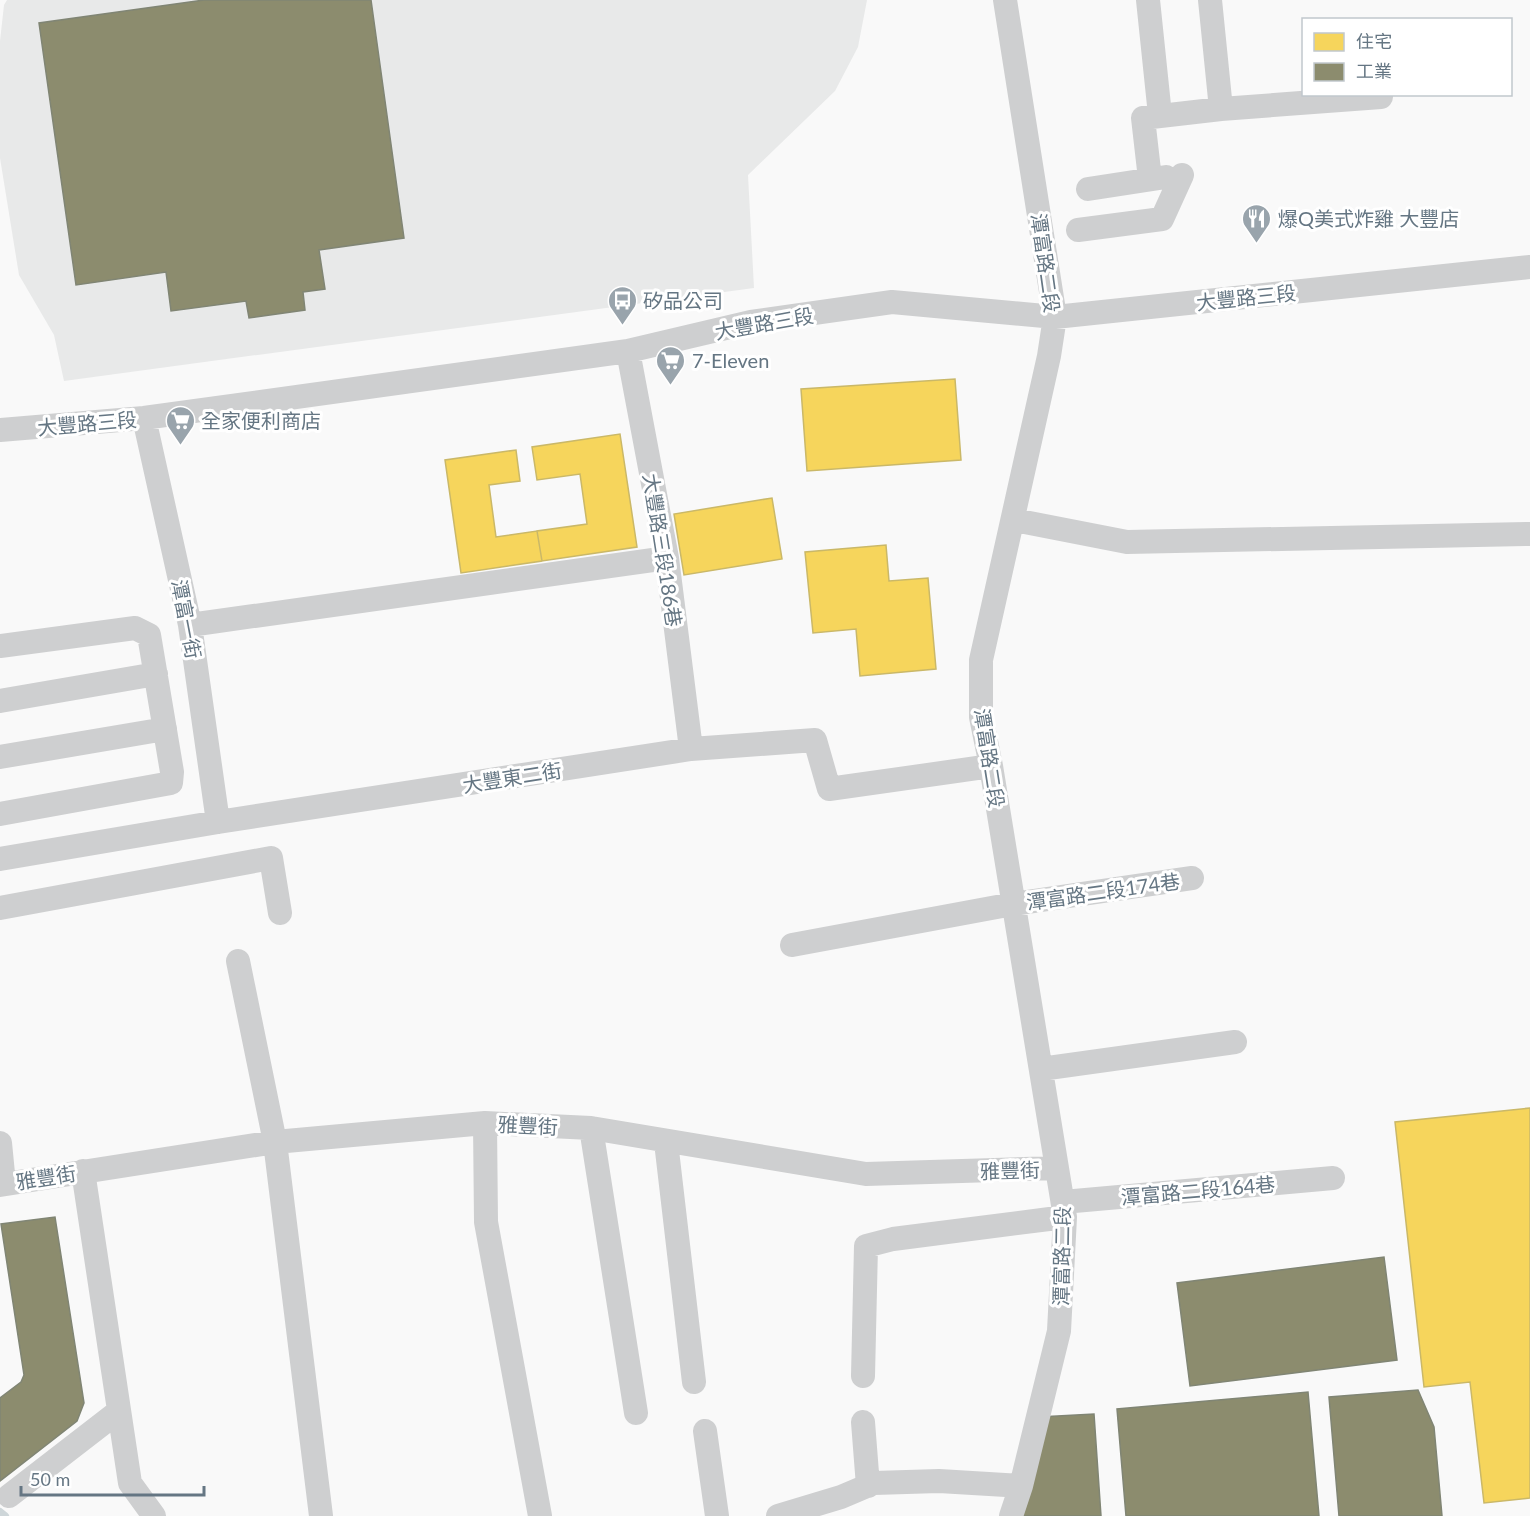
<svg xmlns="http://www.w3.org/2000/svg" width="1530" height="1516" viewBox="0 0 1530 1516" font-family="Lato,'Noto Sans TC',sans-serif">
	<rect width="100%" height="100%" fill="#f9f9f9"/>
	<path fill="#e8e9e9" d="M7,0H867L858,47L835,91L748,175L754,288L64,381L54,335L19,275L0,158V41L4,5Z"/>
	<path fill="#f6d55c" stroke="#cab868" stroke-width="1.5" d="M955,379L961,460L807,471L801,389Z
		M620,434L637,547L542,561L537,531L587,524L580,474L537,480L532,447Z
		M516,450L520,481L489,485L496,537L537,531L542,561L461,573L445,460Z
		M772,498L782,559L684,575L674,514Z
		M886,545L889,581L928,578L936,669L860,676L856,629L813,633L805,552Z
		M1530,1108V1498L1484,1503L1470,1382L1424,1387L1395,1122Z"/>
	<path fill="#8c8c6e" stroke="#808574" stroke-width="1.5" d="M204,0H371L404,238L319,250L325,289L303,292L305,310L249,318L246,301L171,311L166,272L76,285L39,23Z
		M55,1217L84,1403L77,1421L0,1481V1398L21,1382L24,1375L1,1224Z
		M1384,1257L1397,1360L1190,1386L1177,1283Z
		M1418,1390L1434,1427L1442,1516H1339L1329,1397Z
		M1308,1392L1319,1516H1126L1117,1409Z
		M1094,1414L1101,1516H1020L1039,1417Z"/>
	<g fill="none" stroke-linecap="round" stroke-linejoin="round">
		<path stroke="#ced6d9" stroke-width="8" d="M0,1512L5,1516"/>
		<path stroke="#cecfd0" stroke-width="24" d="M1005,0L1055,317L1049,356L981,660V717L991,766L1065,1217L1059,1331L1021,1486L1011,1516
			M1148,0L1160,115
			M1210,0L1221,109
			M1150,179L1143,118L1221,109L1381,97
			M1088,189L1166,177
			M1078,230L1162,219L1182,175
			M628,351L667,558L691,749
			M144,418L190,625L218,822
			M0,430L144,418L628,351L751,322L892,302L1055,317L1530,267
			M1014,520L1127,542L1530,534
			M190,625L667,558
			M0,646L135,628L149,635L172,772L171,783L0,814
			M0,701L156,674
			M0,757L165,729
			M0,859L218,822L691,749L815,740L829,789L991,766
			M0,908L271,858L280,913
			M792,945L1013,904L1192,878
			M238,961L275,1142L321,1516
			M1041,1069L1235,1042
			M485,1123L486,1222L540,1516
			M591,1128L636,1413
			M666,1142L694,1382
			M0,1143L4,1184
			M83,1171L130,1483L154,1516
			M0,1185L275,1142L485,1123L591,1128L866,1174L1057,1168
			M1063,1202L1333,1178
			M863,1376L866,1246L893,1239L1065,1217
			M863,1422L868,1486
			M705,1431L717,1516
			M9,1496L119,1411
			M778,1516L841,1497L874,1483L939,1481L1021,1486"/>
	</g>
	<defs>
		<symbol id="restaurant-pin" viewBox="-11 -11 22 30"><path d="M0 17L-7.5 6A9.5 9.5 0 1 1 7.5 6Z" fill="#99a4ac" stroke="#fff"/><path d="M-5-6h1v4h1v-4h1v4h1v-4h1v5L-1.5 .5V6h-2V.5L-5-1ZM5-6V6H3V1.5H1.5Q1.5-4 5-6Z" fill="#fff"/></symbol>
		<symbol id="bus-pin" viewBox="-11 -11 22 30"><path d="M0 17L-7.5 6A9.5 9.5 0 1 1 7.5 6Z" fill="#99a4ac" stroke="#fff"/><path d="M-5-6H5V4H4V6H2V4H-2V6H-4V4H-5ZM-3.5-4V0h7V-4ZM-3.5 1.2v1.5H-2V1.2ZM2 1.2v1.5H3.5V1.2Z" fill="#fff"/></symbol>
		<symbol id="supermarket-pin" viewBox="-11 -11 22 30"><path d="M0 17L-7.5 6A9.5 9.5 0 1 1 7.5 6Z" fill="#99a4ac" stroke="#fff"/><path d="M-6-5.5h2.5l.6 2H6L4.5 2H-2.5L-4.4-4H-6ZM-1.5 3.2a1.3 1.3 0 1 0 .1 0ZM3 3.2a1.3 1.3 0 1 0 .1 0Z" fill="#fff"/></symbol>
	</defs>
	<g fill-rule="evenodd">
		<use href="#restaurant-pin" x="1240" y="202" width="33" height="45"/>
		<use href="#bus-pin" x="606" y="284" width="33" height="45"/>
		<use href="#supermarket-pin" x="654" y="344" width="33" height="45"/>
		<use href="#supermarket-pin" x="164" y="404" width="33" height="45"/>
	</g>
	<g text-anchor="middle" dominant-baseline="central" stroke-width="6" stroke-linejoin="round" paint-order="stroke">
		<g font-size="20" fill="#657683" stroke="#fff" text-anchor="start">
			<text x="1278" y="218">爆Q美式炸雞 大豐店</text>
			<text x="643" y="300">矽品公司</text>
			<text x="692" y="360">7-Eleven</text>
			<text x="201" y="420">全家便利商店</text>
		</g>
		<g font-size="20" fill="#657683" stroke="#fff">
			<text transform="translate(1046 263) rotate(82)">潭富路二段</text>
			<text transform="translate(1246 297) rotate(-6)">大豐路三段</text>
			<text transform="translate(764 323) rotate(-10)">大豐路三段</text>
			<text transform="translate(87 423) rotate(-5)">大豐路三段</text>
			<text transform="translate(663 550) rotate(81)">大豐路三段186巷</text>
			<text transform="translate(187 619) rotate(79)">潭富一街</text>
			<text transform="translate(990 758) rotate(81)">潭富路二段</text>
			<text transform="translate(512 777) rotate(-9)">大豐東二街</text>
			<text transform="translate(1103 891) rotate(-8)">潭富路二段174巷</text>
			<text transform="translate(528 1125) rotate(3)">雅豐街</text>
			<text transform="translate(1010 1170) rotate(-2)">雅豐街</text>
			<text transform="translate(46 1177) rotate(-9)">雅豐街</text>
			<text transform="translate(1198 1190) rotate(-5)">潭富路二段164巷</text>
			<text transform="translate(1061 1256) rotate(-89)">潭富路二段</text>
		</g>
	</g>
	<rect x="1302" y="18" width="210" height="78" fill="#ffffff" stroke="#c1c8cd" stroke-width="1.5"/>
	<rect x="1314" y="33" width="30" height="18" fill="#f6d55c" stroke="#c1c8cd" stroke-width="1.5"/>
	<text x="1356" y="48" font-size="18" fill="#657683">住宅</text>
	<rect x="1314" y="63" width="30" height="18" fill="#8c8c6e" stroke="#c1c8cd" stroke-width="1.5"/>
	<text x="1356" y="78" font-size="18" fill="#657683">工業</text>
	<path d="M21 1486v9h183v-9" fill="none" stroke="#657683" stroke-width="3"/>
	<text x="30" y="1486" font-size="18" fill="#657683" stroke="#ffffff" stroke-width="4.5" paint-order="stroke">50 m</text>
</svg>
